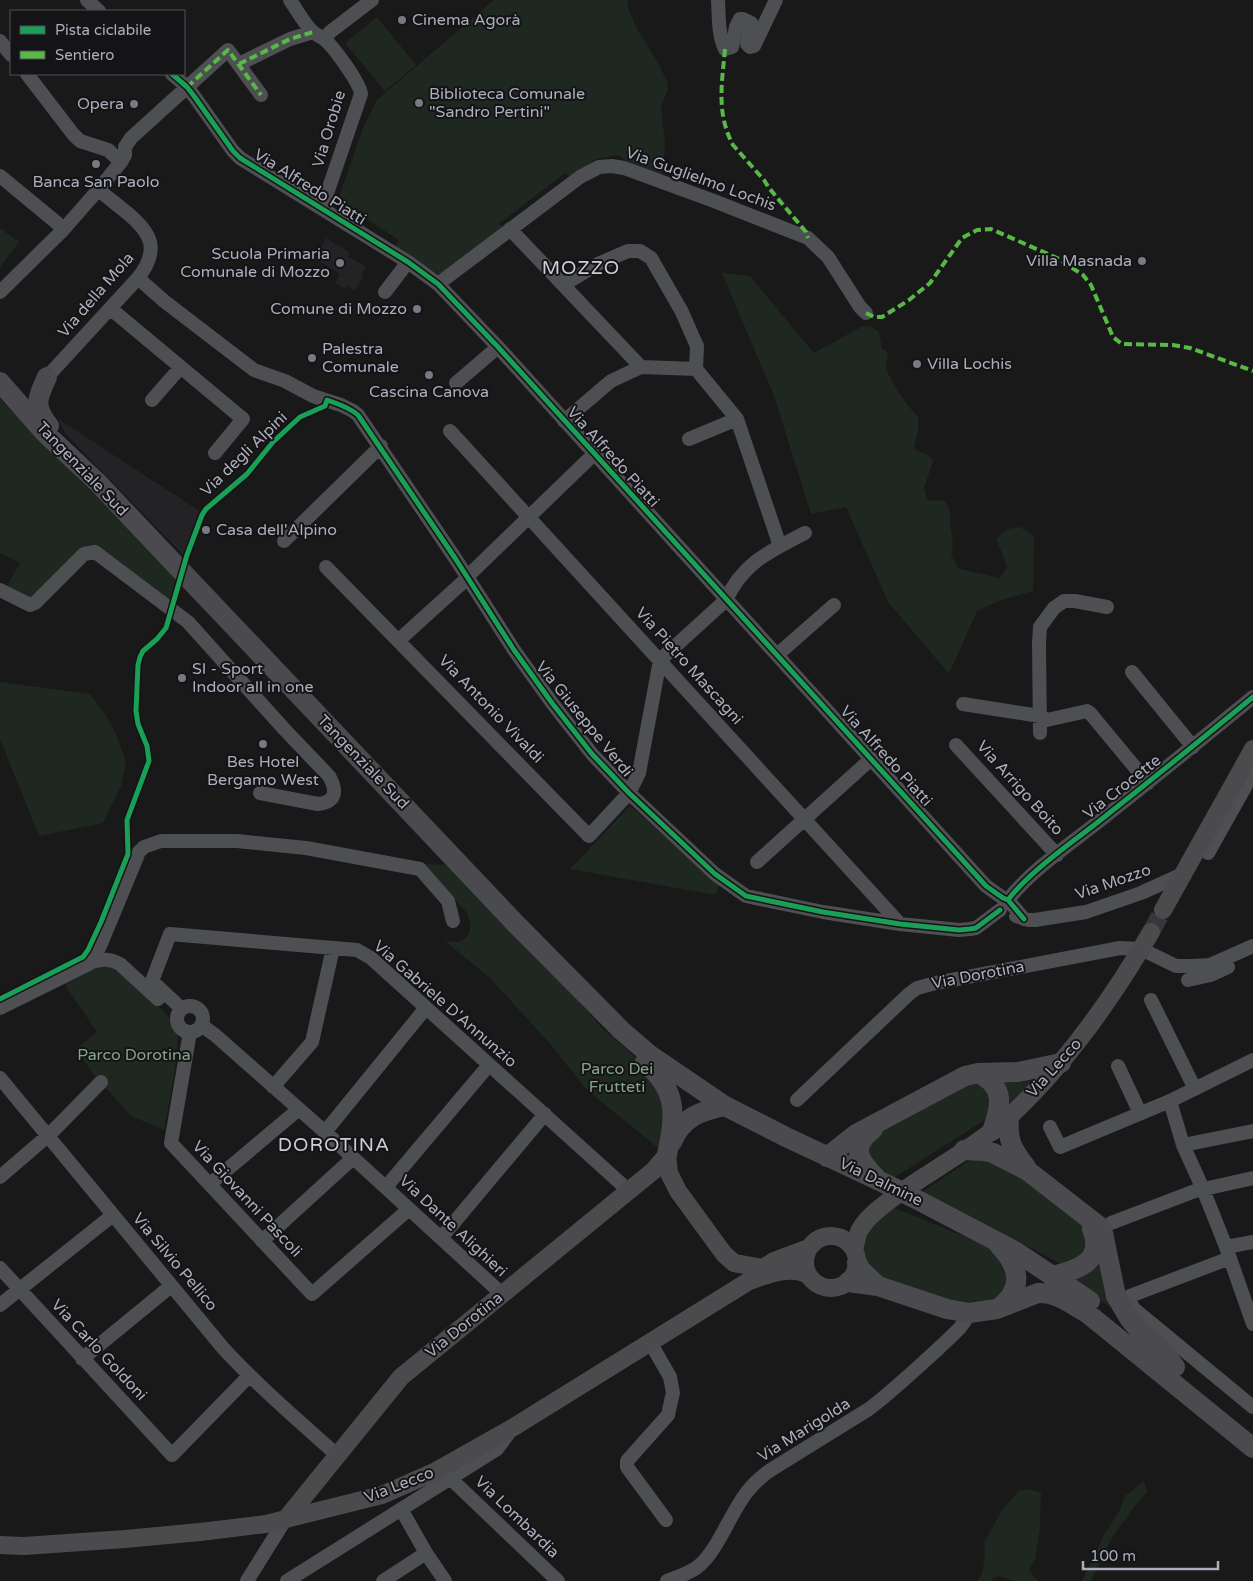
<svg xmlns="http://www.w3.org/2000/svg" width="1253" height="1581" viewBox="0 0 1253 1581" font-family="'Varela Round',sans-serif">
	<rect width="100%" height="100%" fill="#19191a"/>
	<path fill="#232326" d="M326,238L350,253L348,256L366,267L361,275L364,276L354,291L347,286L345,289L335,283L340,274L315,258Z
		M57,418L201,512L185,557L65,433Z"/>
	<path fill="#1f2721" d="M494,0H628L627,5L636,27L658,63L667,81L668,90L661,105L665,143L663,176L630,163L618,155L595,159L572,179L565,173L499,224L504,229L441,276L395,247L399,240L338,200L363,128L377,100Z
		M377,17L416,65L385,91L345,43Z
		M0,228L19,242L0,267Z
		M722,273L750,276L814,353L861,327L869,326L879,332L882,349L887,352L888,358C886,362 885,365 887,370C890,380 910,411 918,416V431L914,448C922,454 927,452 933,461L924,488L927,499L931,501C954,495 949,516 951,531C953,541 954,544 951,555L959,569L1000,578L1007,568L1004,558L996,539L1008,529L1020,527L1034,536L1033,591L1001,600L977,611L949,674L888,602L846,507L811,514L774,396Z
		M0,399L177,579L171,603L97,549L29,599L7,586L20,563L0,553Z
		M0,682L90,694L105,714L116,734L126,762L121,786L103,823L39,836L0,739Z
		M630,806L720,884L715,895L570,869Z
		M423,864L452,865L564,985L602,1028L642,1063L662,1094L664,1153L585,1088L552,1046L490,978L444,940C448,941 453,942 456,942C473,939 472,925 467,913Z
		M107,965C123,971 135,984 147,996C154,1002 173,1019 176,1027C183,1042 167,1111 164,1130L131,1116L94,1075L76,1049L97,1032L65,985L100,966Z
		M1054,1067L998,1123L993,1078Z
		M973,1080L991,1092L989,1116L985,1120L895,1177L876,1169L868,1156L869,1144L879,1130Z
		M973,1158L1002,1162L1077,1217L1089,1235L1087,1254L1069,1265L1059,1263L996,1229L922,1192Z
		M892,1207L988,1246L1000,1254L1011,1278L999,1299L973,1309L873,1276C849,1243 867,1229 892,1207Z
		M1098,1252L1119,1313L1091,1294L1070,1275Z
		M1144,1481L1147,1492L1134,1507L1110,1541L1091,1581H1082L1105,1533L1119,1512L1125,1496Z
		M1029,1489L1041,1493L1040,1527L1035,1560L1029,1570L1038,1581C1030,1581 1020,1581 1013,1581C1004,1579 998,1572 990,1581H977L982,1574L985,1555L984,1543L1002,1510L1019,1491Z"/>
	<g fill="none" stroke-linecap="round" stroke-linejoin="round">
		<path stroke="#36373a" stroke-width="18" stroke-dasharray="18 9" stroke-linecap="butt" d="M1151,932L1163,910"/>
		<path stroke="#4d4f53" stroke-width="14" d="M87,0L99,11
			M290,0C297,10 304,24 313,32C316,35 320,36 324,39C333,46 360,83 361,94L322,208
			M718,0C719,16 718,35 725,49L732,47L736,27L740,19H743L751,23L747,44L750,47L754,46L776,0
			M325,39L330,32L372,0
			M0,41L11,55
			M239,64L290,39L313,32
			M27,74L73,134L80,141L108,150L121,162
			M172,74L187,87L194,96L233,151L240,158L408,262L438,284L498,347L986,886L1003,898L1008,900L1024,919
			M0,176L57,223L63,230
			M510,229L641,367
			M138,278L164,301L254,370L285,381L313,396L341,405L353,411L358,415L455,558L514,650L552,703L592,754L629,793L715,874L746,896L823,912L900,924L959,930L970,929L976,928L1000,910
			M438,284L580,177L599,167L612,166L624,168L714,201L808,238L828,257L860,307L866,313
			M563,285L598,264L628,251H640L651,258L682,312L692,335L697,346L696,369L737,419L780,546
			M0,292L63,230L98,190L121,162L125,155V147L131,138L228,50L261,95
			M385,292L408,262
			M111,309L243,419L215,453
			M47,377L138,278C160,250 152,233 126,212C117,205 108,197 98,190
			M456,383L498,347
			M152,400L180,368
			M564,421L611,381L641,367L696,369
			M450,431L900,924
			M689,439L737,419
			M284,541L381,446
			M326,567L589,836L629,793L639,773L660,660L726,600C743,562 771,551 805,533
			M0,590L30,605L35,603L84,554L95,552L188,622L285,730L329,776C337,790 337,802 318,804L260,793
			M399,640L463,582L471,573L594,454
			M777,655L834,605
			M1132,672L1193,747
			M963,704L1040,716L1047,720L1087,711L1090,713L1148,783
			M1040,733L1039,643L1040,627L1054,608L1064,601H1075L1107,607
			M956,745L1057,855
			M1208,853L1253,773
			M757,862L871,759
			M1008,900C1029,872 1070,844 1098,822C1150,781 1202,739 1253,697
			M1016,916L1029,920H1035L1086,912L1141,893L1183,874
			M93,962V958L100,946L139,852L144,847L161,841H237L306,848L420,869L448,901L453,921
			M1188,980L1211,975L1228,967
			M1151,1000L1195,1089
			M177 1019a13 13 0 1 1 26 0a13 13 0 1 1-26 0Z
			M0,1008L93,962C103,958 111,959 120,964L158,999
			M182,1009L152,981L170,934L357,950L371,958L628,1190
			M201,1025L215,1035L325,1132L502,1294
			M190,1032L171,1143L312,1294L409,1209
			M1118,1066L1140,1113
			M0,1078L223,1348C258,1386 299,1421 337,1455
			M273,1087L312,1042L333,948
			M797,1100L909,994L917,988L936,983L1120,948L1141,949L1176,966H1193L1210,965L1253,946
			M1170,1101L1183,1145L1203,1189L1226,1247L1253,1324
			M1050,1127L1060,1147L1170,1101L1253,1060
			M325,1132L425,1009
			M1183,1145L1253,1131
			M0,1177L51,1133L101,1082
			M210,1184L299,1109
			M386,1187L489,1065
			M1111,1223L1195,1191L1253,1178
			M441,1238L545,1114
			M262,1241L353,1158
			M1226,1247L1253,1242
			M1230,1258L1130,1296V1302L1134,1309L1253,1407
			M0,1268L172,1455L249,1376
			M0,1305L113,1215
			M650,1342L670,1377L673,1393L671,1401L668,1415L627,1461V1467L666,1520
			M82,1359L171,1286
			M451,1479L558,1581
			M401,1509L426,1553L445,1581
			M247,1581L285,1520
			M287,1581L497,1449L511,1430
			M383,1581L426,1553
			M667,1581C679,1576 692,1573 701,1564C719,1547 731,1512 747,1492C753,1484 761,1477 769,1471L869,1409C894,1390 916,1369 939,1348C950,1337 964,1327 969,1313"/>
		<path stroke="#4b4b4e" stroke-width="18" d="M1163,910L1253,749
			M667,1155L669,1173L678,1191L724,1254L734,1263L764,1268
			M805 1262a26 26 0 1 1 52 0a26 26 0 1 1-52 0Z
			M854,1249C856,1243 857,1233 861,1228C869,1214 889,1201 901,1192C937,1167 977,1146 1010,1116C1067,1063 1112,999 1151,932
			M758,1271L774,1261L809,1248
			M285,1520L401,1377L653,1171L667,1155
			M0,1545L24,1546L125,1539L200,1532L266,1524L382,1495L434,1472L512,1428L749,1281C767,1275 791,1265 808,1275"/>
		<path stroke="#4b4b4f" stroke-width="20" d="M47,377C37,399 33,406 49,426
			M0,382L44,432L97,482L517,925L622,1031L650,1055L725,1106L786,1137L886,1184
			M645,1062C679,1092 675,1115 667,1155
			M978,1073C1006,1086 1001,1107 992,1131
			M1009,1117C1007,1140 1012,1149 1026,1167
			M873,1129C850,1147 858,1159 876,1178
			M672,1142C682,1117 701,1111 725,1106
			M964,1150L985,1151L993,1153L1028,1171L1100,1227L1103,1233L1116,1296L1129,1318L1139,1330L1161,1348L1175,1367
			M827,1157L856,1134L965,1076L978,1073L1018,1072L1061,1063
			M912,1197L1015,1251L1090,1301
			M857,1263L861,1270L878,1286
			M1053,1276C1078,1270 1105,1261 1092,1229
			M848,1282L878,1286L947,1309L969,1313L997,1309L1038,1293C1057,1292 1071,1304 1087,1313L1253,1448
			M999,1308C1025,1288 1019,1266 999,1245"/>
		<path stroke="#4b4b4f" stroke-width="20" d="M886,1184L912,1197"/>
		<path stroke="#58b947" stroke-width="4" stroke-dasharray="8 4" stroke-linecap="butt" d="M725,49C722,83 716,113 733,145L764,180L769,188L806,232L808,238
			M239,64L290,39L313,32
			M187,87L228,50L261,95
			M866,313L874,317H882L909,300L930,283L962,238L977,230L991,229L1057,258L1083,275L1091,285L1113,337L1122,344L1173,345L1190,348L1253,371"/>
		<defs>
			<path id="cycleway" d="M172,74L187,87L194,96L233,151L240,158L408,262L438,284L498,347L986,886L1003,898L1008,900L1024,919
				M1008,900C1029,872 1070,844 1098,822C1150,781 1202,739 1253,697
				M0,999L83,957L88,950L101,922L128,854L127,820L149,761L147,746L138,724L136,711L138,665L140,657L143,651L157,639L166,628L187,555L202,515L206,509L247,474L273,442L300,417L325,406L327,400C338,404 349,407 358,415L455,558L514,650L552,703L592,754L629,793L715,874L746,896L823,912L900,924L959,930L970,929L976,928L1000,910"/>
		</defs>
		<use href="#cycleway" stroke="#141316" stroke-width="8"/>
		<use href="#cycleway" stroke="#1a9f57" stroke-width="5"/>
	</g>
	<g fill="#787a83" stroke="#141316" stroke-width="2">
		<circle cx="402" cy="20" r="5"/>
		<circle cx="419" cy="103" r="5"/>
		<circle cx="134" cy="104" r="5"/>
		<circle cx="96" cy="164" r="5"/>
		<circle cx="1142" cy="261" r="5"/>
		<circle cx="340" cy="263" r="5"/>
		<circle cx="417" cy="309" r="5"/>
		<circle cx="312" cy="358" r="5"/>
		<circle cx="917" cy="364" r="5"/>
		<circle cx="429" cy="375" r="5"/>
		<circle cx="206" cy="530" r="5"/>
		<circle cx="182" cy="678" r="5"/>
		<circle cx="263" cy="744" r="5"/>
	</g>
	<g text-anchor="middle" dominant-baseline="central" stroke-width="4" stroke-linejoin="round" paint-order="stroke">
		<g font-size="16" fill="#abaebb" stroke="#141316" text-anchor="start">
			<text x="412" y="20">Cinema Agorà</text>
			<text x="429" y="94">Biblioteca Comunale<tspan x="429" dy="18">"Sandro Pertini"</tspan></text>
			<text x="124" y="104" text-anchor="end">Opera</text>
			<text x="96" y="182" text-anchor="middle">Banca San Paolo</text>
			<text x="330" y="254" text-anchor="end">Scuola Primaria<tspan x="330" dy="18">Comunale di Mozzo</tspan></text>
			<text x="1132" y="261" text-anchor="end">Villa Masnada</text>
			<text x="407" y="309" text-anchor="end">Comune di Mozzo</text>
			<text x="322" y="349">Palestra<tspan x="322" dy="18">Comunale</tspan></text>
			<text x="927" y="364">Villa Lochis</text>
			<text x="429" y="392" text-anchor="middle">Cascina Canova</text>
			<text x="216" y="530">Casa dell'Alpino</text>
			<text x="192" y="669">SI - Sport<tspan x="192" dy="18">Indoor all in one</tspan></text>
			<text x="263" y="762" text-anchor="middle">Bes Hotel<tspan x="263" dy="18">Bergamo West</tspan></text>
		</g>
		<g font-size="16" fill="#abaebb" stroke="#141316">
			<text transform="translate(329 129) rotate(-73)">Via Orobie</text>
			<text transform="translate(701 179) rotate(20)">Via Guglielmo Lochis</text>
			<text transform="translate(310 187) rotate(32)">Via Alfredo Piatti</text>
			<text transform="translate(96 295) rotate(-49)">Via della Mola</text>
			<text transform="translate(244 454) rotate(-44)">Via degli Alpini</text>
			<text transform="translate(613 457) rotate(48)">Via Alfredo Piatti</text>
			<text transform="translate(82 469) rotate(46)">Tangenziale Sud</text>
			<text transform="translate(689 666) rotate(48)">Via Pietro Mascagni</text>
			<text transform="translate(491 709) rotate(46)">Via Antonio Vivaldi</text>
			<text transform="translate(584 719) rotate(51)">Via Giuseppe Verdi</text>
			<text transform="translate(886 756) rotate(48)">Via Alfredo Piatti</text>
			<text transform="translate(363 762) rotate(46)">Tangenziale Sud</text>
			<text transform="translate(1122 787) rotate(-38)">Via Crocette</text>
			<text transform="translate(1020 788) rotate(48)">Via Arrigo Boito</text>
			<text transform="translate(1113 882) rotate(-19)">Via Mozzo</text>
			<text transform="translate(978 975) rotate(-11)">Via Dorotina</text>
			<text transform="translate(445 1004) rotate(41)">Via Gabriele D'Annunzio</text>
			<text transform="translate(1054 1068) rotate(-48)">Via Lecco</text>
			<text transform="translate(881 1182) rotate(26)">Via Dalmine</text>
			<text transform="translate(247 1199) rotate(47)">Via Giovanni Pascoli</text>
			<text transform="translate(453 1226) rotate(43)">Via Dante Alighieri</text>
			<text transform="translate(175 1262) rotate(50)">Via Silvio Pellico</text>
			<text transform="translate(464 1325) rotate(-39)">Via Dorotina</text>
			<text transform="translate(99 1350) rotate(47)">Via Carlo Goldoni</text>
			<text transform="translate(804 1430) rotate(-32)">Via Marigolda</text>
			<text transform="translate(399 1485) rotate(-21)">Via Lecco</text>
			<text transform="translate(517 1517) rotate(44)">Via Lombardia</text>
		</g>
		<g font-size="16" fill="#82a688" stroke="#141316">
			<text x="134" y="1055">Parco Dorotina</text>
			<text x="617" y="1069">Parco Dei<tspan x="617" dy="18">Frutteti</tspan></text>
		</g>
		<g font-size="19" letter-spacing="1" fill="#cccdd6" stroke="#141316">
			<text x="581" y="268">MOZZO</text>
			<text x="334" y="1145">DOROTINA</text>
		</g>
	</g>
	<rect x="10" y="10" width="175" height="65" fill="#141316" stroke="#505158"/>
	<rect x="20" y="26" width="25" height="8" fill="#1a9f57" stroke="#505158"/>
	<text x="55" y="35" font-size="15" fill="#abaebb">Pista ciclabile</text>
	<rect x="20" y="51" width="25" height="8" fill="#58b947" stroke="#505158"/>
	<text x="55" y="60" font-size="15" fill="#abaebb">Sentiero</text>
	<path d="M1083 1561v8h135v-8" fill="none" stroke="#abaebb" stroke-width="2.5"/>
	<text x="1090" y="1561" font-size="15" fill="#abaebb" stroke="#141316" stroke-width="4" paint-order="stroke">100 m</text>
</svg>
